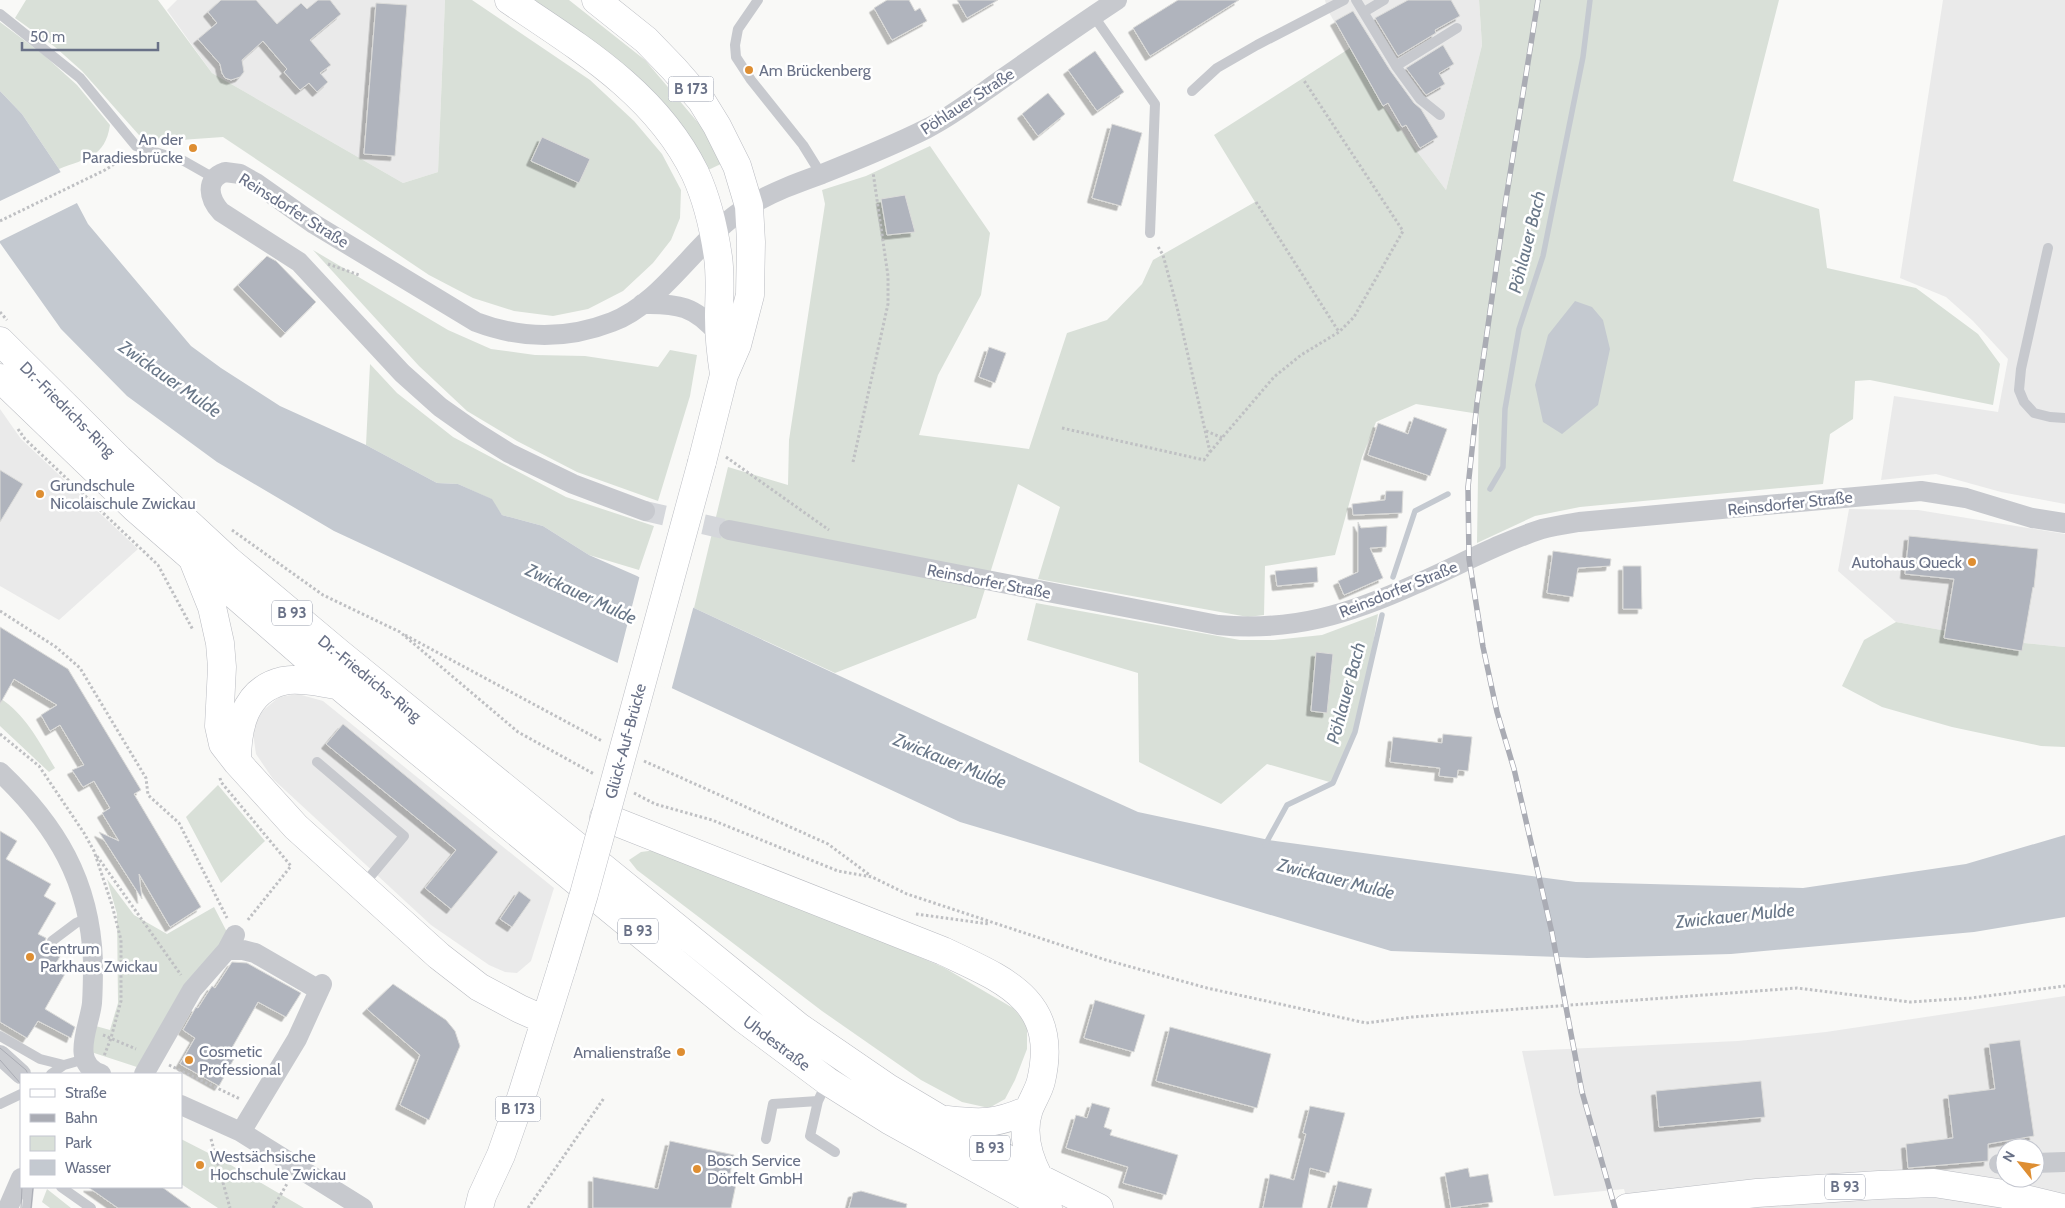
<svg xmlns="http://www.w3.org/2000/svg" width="2065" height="1208" font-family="Cabin,sans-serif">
	<defs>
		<filter id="shadow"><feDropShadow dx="-4.5" dy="4.5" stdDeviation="0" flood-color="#0004"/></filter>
	</defs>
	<rect width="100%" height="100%" fill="#f9f9f7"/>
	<!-- built -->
	<path fill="#eaeaea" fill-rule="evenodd" d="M177,0H445L438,172L403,183L212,73L167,10Z
		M1325,0H1479L1482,45L1446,190L1383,106L1327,9Z
		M1943,0H2065V504L2001,492L1936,474L1881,480L1894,396L1998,412L2008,359L1973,321L1946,297L1900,278Z
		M0,409L21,439L138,549L59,620L0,586Z
		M1849,509L1918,510L2065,534V647L2004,641L1896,622L1838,571Z
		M298,694L323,701L554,888L531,961L517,973L505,972L489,965L431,925L273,779L256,754L253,733L260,713L279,697Z
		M2065,996V1208H1629L1624,1189L1554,1196L1522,1051L1738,1041L1826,1032ZM2005,1148H2035V1178H2005Z"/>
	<!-- green -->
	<path fill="#d9e0d8" d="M26,0H158L212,73L403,183L438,172L445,0H472L590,80L634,121L662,154L681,190L680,218L671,240L653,263L623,291L588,309L553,316L514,311L473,298L429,275L223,137L152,142L139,135L82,71L55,47L15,18Z
		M531,0H569L645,60L706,132L723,163L706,171Z
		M1479,0H1779L1733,181L1819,209L1827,268L1916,288L1978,334L2000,364L1993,405L1870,380L1855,381L1853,419L1830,434L1823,484L1580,507L1535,516L1477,543L1479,414L1416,404L1376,422L1362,457L1335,555L1265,566L1264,615L1248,617L1038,579L1060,507L1018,484L976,618L835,673L694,608L728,467L788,485L789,440L825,204L822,190L866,176L930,146L990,233L981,295L938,375L919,435L1029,449L1067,333L1107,320L1142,284L1153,260L1255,202L1214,135L1350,48L1383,106L1446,190L1482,45Z
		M0,22L45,56L77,85L110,125C105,158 86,158 59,169L22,114L0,91Z
		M313,250L448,330L491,349L535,355L585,356L658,367L670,350L697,355L690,396L658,501L577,472L517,441L467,411L419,366Z
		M370,364L397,393L453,437L566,497L654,526L639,570L589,555L543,526L502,515L491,499L458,484L437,483L366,445Z
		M1036,603L1240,640H1274L1322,635L1378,614L1370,662L1355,732L1333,783L1267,764L1221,804L1139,762L1138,673L1027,640Z
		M1896,622L2004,641L2065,647V747L2041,746L1952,727L1882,707L1842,686L1864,640Z
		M0,698C26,715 39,742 55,768L49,772L0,726Z
		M218,785L265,841L221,883L186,817Z
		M656,850L686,860L943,967L1013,1008L1027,1024V1049L1015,1080L1005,1099L989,1108L962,1102L921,1080L822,1011L637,870L629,860L641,852Z
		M107,879L134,915L167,934L214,907L228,934L146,1070L85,1050L92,1025L110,1030L118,1003L117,914Z
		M181,1139L224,1161L304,1208H218L181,1184Z
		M47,1189L71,1208H50L42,1202Z"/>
	<!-- water -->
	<path fill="#c4c9d0" d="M0,91L22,114L59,169L88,224L191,346L221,368L280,406L366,445L437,483L458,484L492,499L502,515L543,526L589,555L637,576L694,608L941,723L1138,812L1269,840L1576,882L1803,888L1966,864L2065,835V917L1974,932L1731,954L1587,958L1391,951L960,822L334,531L217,462L127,396L61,329L0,243Z
		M1575,301L1592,307L1603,320L1610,349L1598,405L1562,434L1543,422L1535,385L1548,335Z"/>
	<!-- pier -->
	<path fill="#f9f9f7" d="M63,171L79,202L0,241V201Z
		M640,575L694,605L671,691L617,665Z"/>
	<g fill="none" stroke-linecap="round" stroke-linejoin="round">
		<!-- stream -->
		<path stroke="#c4c9d0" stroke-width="5.5" d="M1490,489L1503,467L1505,409L1519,329L1543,256L1583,57L1590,0
			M1393,577L1415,511L1448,494
			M1265,845L1287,805L1333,783L1355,732L1382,615"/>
	</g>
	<!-- building -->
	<path fill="#b0b4bd" stroke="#dbdbd9" filter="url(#shadow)" d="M221,0H256L277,24L301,3L307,9L318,0H330L341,14L310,40L331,65L320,73L328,82L317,92L309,83L300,90L284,72L287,69L263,41L242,60L244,72L240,77L231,80L225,78L222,73L220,64L198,39L217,23L208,12Z
		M887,0H909L915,11L920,8L927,21L892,40L874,8Z
		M957,0H998L967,18Z
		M1178,0H1239L1150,56L1133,28Z
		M1408,0H1451L1460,16L1435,30L1436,33L1398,56L1375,18Z
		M376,3L407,5L395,156L364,154Z
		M1353,11L1390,70L1414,103L1421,109L1438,137L1420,148L1406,125L1402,127L1388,103L1383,106L1335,21Z
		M1443,45L1454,64L1439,73L1445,84L1426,95L1406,68Z
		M1095,51L1124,92L1097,111L1068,70Z
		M1048,93L1065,114L1038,136L1022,114Z
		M1112,124L1142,133L1121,206L1092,198Z
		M542,137L590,159L579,183L531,161Z
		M905,195L915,232L887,235L881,199Z
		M267,256L276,261L316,302L285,333L238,285Z
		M989,347L1006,353L995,383L979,377Z
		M1414,417L1447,429L1430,476L1368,455L1378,423L1408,434Z
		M0,470L23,484L0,522Z
		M1386,491H1403L1402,513L1353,515L1352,504L1385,500Z
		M1358,522L1361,528L1387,526L1386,547L1370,548L1383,578L1344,595L1338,581L1358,572Z
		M1909,536L2038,549L2034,588L2033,587L2022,651L1944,638L1954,579L1905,574Z
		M1553,551L1611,559L1610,566L1578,568L1573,597L1547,593Z
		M1623,566H1641L1642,609H1623Z
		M1317,567L1318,582L1277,586L1275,571Z
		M0,627L68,669L141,790L134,794L201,907L170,927L139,874L142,899L99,832L119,841L102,813L110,808L94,781L83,787L72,770L84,765L60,725L50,731L41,715L57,705L14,679L0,704Z
		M1316,652L1333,654L1327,713L1311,711Z
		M343,724L498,852L451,909L425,888L456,850L326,744Z
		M1443,734L1472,737L1468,771L1458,770L1457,778L1439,776L1440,768L1390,762L1393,737L1442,743Z
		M0,831L17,841L6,859L51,884L44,896L56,903L38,934L46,938L45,942L49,947L53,948L58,945L65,948L55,965L66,972L45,1009L75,1027L71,1038L38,1021L27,1038L0,1022Z
		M519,891L531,900L512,927L500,919Z
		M232,962L247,963L301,993L286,1017L258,1002L229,1053L235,1057L219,1086L180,1064L195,1038L183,1030L196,1007L198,1008L212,986L215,988Z
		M393,984L446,1020L455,1031L460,1046L429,1120L400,1105L420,1055L367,1009Z
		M1095,1000L1145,1015L1134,1052L1084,1038Z
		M1170,1027L1271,1054L1257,1108L1156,1081Z
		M2020,1040L2034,1136L1988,1144V1161L1908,1168L1906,1144L1953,1138L1948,1095L1995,1089L1989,1044Z
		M1761,1081L1765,1117L1659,1127L1656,1091Z
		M1092,1103L1110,1108L1104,1127L1112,1130L1110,1135L1178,1155L1166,1195L1123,1183L1128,1167L1066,1148L1076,1115L1087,1118Z
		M1310,1106L1345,1113L1329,1173L1310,1168L1302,1208H1263L1270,1174L1294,1180L1306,1134L1303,1133Z
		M670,1141L734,1155L728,1183L736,1184L731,1208H593V1177L658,1189Z
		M1468,1168L1470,1177L1488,1174L1493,1202L1451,1208L1445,1173Z
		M1338,1181L1372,1189L1367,1208H1331Z
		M88,1187H162L191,1208H118Z
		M861,1191L907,1204L906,1208H849L853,1193Z"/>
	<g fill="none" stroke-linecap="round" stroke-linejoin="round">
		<!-- street-tunnel -->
		<path stroke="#d5d7db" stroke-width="20" stroke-dasharray="20 10" stroke-linecap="butt" d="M645,511L729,530"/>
		<defs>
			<path id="primary" d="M509,0C580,48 656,93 695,173C707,199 714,229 718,257C721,277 719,297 719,317C719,337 721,355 724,374
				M596,0L646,40L674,69L701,100L717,126L737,166L749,206L751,242L750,295L737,345L724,375L702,462
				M0,341L119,459L228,560L339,653L799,1027L888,1088L1039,1178L1099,1208
				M0,378L135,508L338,685L744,1019L827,1081L889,1120L1048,1208
				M194,562L212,607L220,643L222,667L219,726L223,744L237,762L296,827L439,956L479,987L520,1009L545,1020
				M237,762C237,728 244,690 283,681C300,677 321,683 338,685
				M604,817L943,951C1004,980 1060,1000 1041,1081C1039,1090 1033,1099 1029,1109C1021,1132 1028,1157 1039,1178
				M947,1120C981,1124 997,1124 1028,1110
				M479,1208L482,1196L501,1155L521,1098L562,967
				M1627,1208L1757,1193L1879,1185L1934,1183L2004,1194L2062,1208"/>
		</defs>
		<!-- primary casing -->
		<use href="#primary" stroke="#babcc2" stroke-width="29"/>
		<!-- path -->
		<path stroke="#bfc0c3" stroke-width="3" stroke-dasharray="2.5 2.5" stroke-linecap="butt" d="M1256,202L1339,332
			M0,221L105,170L127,156
			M328,264L359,275
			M0,312L7,320
			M1062,428L1204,460L1210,452L1177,307L1163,255L1157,245
			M18,429L25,439L158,565L193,630
			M1206,431L1223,438
			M1210,452L1274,377L1301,355L1339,332L1354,317L1403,231L1303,79
			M726,457L829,530
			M853,462L888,304V276L873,172
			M232,530L323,595L400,632L518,732L594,774
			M0,611L56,647L80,668L146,778L148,795L179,823L227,918
			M405,635L602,741
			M0,734L39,766L84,833L94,851L112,905L121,940V1001L111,1038L104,1056
			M644,761L828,844L871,876
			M220,778L221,782L291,866L247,921
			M634,793L655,804L712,820L838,871L872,877L907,894L1106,960L1207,988L1366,1023L1412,1017L1797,988L1910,1002L1971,998L2065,986
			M97,856L181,975
			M916,914L989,924
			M103,1035L136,1049
			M169,1065L240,1099
			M211,1139L230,1208
			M273,1208L288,1182
			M528,1208L604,1098"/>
		<!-- lane -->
		<path stroke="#c7c9ce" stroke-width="10" d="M758,0L738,29L735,45L736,57L751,80L803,145L821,174
			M1356,0L1396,66L1420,99L1440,115
			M1364,12L1384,0
			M0,14L80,78L136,146L184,161L214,178
			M1093,15L1155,104L1150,233
			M1396,66L1457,28
			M1192,91L1217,68L1257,45L1344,0
			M2048,248L2021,369L2019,390L2024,402L2034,413L2050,417L2065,418
			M317,762L404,836L363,885
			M52,941L76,923L87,918
			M0,1036L40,1059L64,1065L85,1059
			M51,1074L64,1065
			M827,1082L818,1101L810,1136L835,1152
			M0,1104L21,1094
			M766,1139L773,1104L818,1101
			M61,1187L91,1208
			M27,1208L29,1187"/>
		<!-- street -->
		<path stroke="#c7c9ce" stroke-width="20" d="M642,304C677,303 696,306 719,335
			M645,511L573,484L509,453L474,431L440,407L402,373L299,262L221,212C209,199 204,179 225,172L240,174L256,183L314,224L476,322C521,339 566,340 612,322C665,302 699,235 749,206C772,192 797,183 822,174C857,160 892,146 926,129C954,115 979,95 1005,77C1042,51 1079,25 1117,0
			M729,530L1218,625C1292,632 1350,614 1416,584C1458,566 1498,543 1542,529C1554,526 1567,524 1579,522L1921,491L1966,498L2032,518L2065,523
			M0,772C56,825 90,881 93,961C93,975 93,989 92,1003C90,1025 69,1063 101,1074
			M227,950H243L255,953L319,990
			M0,1055L21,1074
			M144,1074L192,990L227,950L235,935
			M181,1105L241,1132L363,1208
			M241,1132L297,1039L322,984
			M2035,1163L2065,1162
			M1999,1164H2005
			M8,1208L21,1178"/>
		<!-- primary -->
		<use href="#primary" stroke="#fff" stroke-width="28"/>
		<!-- tram -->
		<path stroke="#aaacb4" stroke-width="1" d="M0,1048L26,1070L28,1074
			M0,1060L21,1084
			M21,1208L22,1187
			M31,1208L33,1187"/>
		<defs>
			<path id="rail" d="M1538,0L1506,199L1477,403L1468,487L1469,559L1483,647L1497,712L1514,769L1552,933L1582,1092L1615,1208"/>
		</defs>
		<!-- rail casing -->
		<use href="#rail" stroke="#aaacb4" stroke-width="5.5"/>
		<!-- rail -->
		<use href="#rail" stroke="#fff" stroke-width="4" stroke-dasharray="11" stroke-linecap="butt"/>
		<defs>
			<path id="primary-bridge" d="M562,967L584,894L702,462"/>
		</defs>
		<!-- primary-bridge casing -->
		<use href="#primary-bridge" stroke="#babcc2" stroke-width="29" stroke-linecap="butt"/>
		<!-- primary-bridge -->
		<use href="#primary-bridge" stroke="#fff" stroke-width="28"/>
	</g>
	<!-- markers -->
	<g fill="#de8e32" stroke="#fff" stroke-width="2">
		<circle cx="749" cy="70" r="5"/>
		<circle cx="193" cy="148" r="5"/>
		<circle cx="40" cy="494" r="5"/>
		<circle cx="1972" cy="562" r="5"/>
		<circle cx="30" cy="957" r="5"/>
		<circle cx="681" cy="1052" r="5"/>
		<circle cx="189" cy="1060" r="5"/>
		<circle cx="200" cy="1165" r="5"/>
		<circle cx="697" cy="1169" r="5"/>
	</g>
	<g text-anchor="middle" stroke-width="5" stroke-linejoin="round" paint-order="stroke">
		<!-- shield labels -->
		<g fill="#fff" stroke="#969cab" stroke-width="1">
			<rect x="668.5" y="76.5" width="45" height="25" rx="4"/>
			<rect x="272" y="600.5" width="40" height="25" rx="4"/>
			<rect x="618" y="918.5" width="40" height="25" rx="4"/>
			<rect x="495.5" y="1096.5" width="45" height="25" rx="4"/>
			<rect x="970" y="1135.5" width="40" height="25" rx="4"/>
			<rect x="1825" y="1174.5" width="40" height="25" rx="4"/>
		</g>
		<g font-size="15" font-weight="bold" fill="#697187">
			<text x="691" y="94">B 173</text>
			<text x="292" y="618">B 93</text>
			<text x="638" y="936">B 93</text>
			<text x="518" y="1114">B 173</text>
			<text x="990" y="1153">B 93</text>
			<text x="1845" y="1192">B 93</text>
		</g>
		<!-- poi labels -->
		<g font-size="16" fill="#697187" stroke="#fff" text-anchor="start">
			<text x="759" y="76">Am Brückenberg</text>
			<text x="183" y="145" text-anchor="end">An der<tspan x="183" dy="18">Paradiesbrücke</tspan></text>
			<text x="50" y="491">Grundschule<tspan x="50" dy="18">Nicolaischule Zwickau</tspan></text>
			<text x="1962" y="568" text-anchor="end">Autohaus Queck</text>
			<text x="40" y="954">Centrum<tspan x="40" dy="18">Parkhaus Zwickau</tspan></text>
			<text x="199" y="1057">Cosmetic<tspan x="199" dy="18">Professional</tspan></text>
			<text x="671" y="1058" text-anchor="end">Amalienstraße</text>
			<text x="210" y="1162">Westsächsische<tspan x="210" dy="18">Hochschule Zwickau</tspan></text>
			<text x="707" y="1166">Bosch Service<tspan x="707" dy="18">Dörfelt GmbH</tspan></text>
		</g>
		<!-- street labels -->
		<g font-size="16" fill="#697187" stroke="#fff">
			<text transform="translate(967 101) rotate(-33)" y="6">Pöhlauer Straße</text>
			<text transform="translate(294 210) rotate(32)" y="6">Reinsdorfer Straße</text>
			<text transform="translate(68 409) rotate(45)" y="6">Dr.-Friedrichs-Ring</text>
			<text transform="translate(1790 503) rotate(-6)" y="6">Reinsdorfer Straße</text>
			<text transform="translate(989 581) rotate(11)" y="6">Reinsdorfer Straße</text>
			<text transform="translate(1398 589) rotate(-22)" y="6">Reinsdorfer Straße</text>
			<text transform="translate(370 678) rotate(39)" y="6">Dr.-Friedrichs-Ring</text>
			<text transform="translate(625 741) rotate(-75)" y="6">Glück-Auf-Brücke</text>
			<text transform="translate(777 1043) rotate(37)" y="6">Uhdestraße</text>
		</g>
		<!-- water labels -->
		<g font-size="18" font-style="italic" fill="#6a7889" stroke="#fff">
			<text transform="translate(1527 242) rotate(-76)" y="6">Pöhlauer Bach</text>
			<text transform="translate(170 379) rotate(35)" y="6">Zwickauer Mulde</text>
			<text transform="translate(581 594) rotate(25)" y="6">Zwickauer Mulde</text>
			<text transform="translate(1346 693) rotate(-75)" y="6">Pöhlauer Bach</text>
			<text transform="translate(950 761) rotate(22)" y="6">Zwickauer Mulde</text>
			<text transform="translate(1336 879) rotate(14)" y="6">Zwickauer Mulde</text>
			<text transform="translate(1735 916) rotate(-6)" y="6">Zwickauer Mulde</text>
		</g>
	</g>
	<!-- legend -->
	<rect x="20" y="1073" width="162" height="115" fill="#ffffff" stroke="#c3c6cf"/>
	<rect x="30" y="1089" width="25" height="8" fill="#ffffff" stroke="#c3c6cf"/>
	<text x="65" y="1098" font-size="15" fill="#697187">Straße</text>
	<rect x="30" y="1114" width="25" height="8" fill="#aaacb4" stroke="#c3c6cf"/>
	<text x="65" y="1123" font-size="15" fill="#697187">Bahn</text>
	<rect x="30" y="1136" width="25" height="15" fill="#d9e0d8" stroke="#c3c6cf"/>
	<text x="65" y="1148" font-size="15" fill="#697187">Park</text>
	<rect x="30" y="1160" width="25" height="15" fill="#c4c9d0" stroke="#c3c6cf"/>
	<text x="65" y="1173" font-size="15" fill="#697187">Wasser</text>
	<!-- north arrow -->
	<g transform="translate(2020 1163) rotate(300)"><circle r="24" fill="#ffffff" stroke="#c3c6cf"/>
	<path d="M0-4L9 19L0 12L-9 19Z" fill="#de8e32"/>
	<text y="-8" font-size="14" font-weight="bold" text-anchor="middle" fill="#697187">N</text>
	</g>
	<!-- scale -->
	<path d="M22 42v8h136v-8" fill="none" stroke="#697187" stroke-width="2.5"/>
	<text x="30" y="42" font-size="15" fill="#697187" stroke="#ffffff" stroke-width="4" paint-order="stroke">50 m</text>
</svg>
